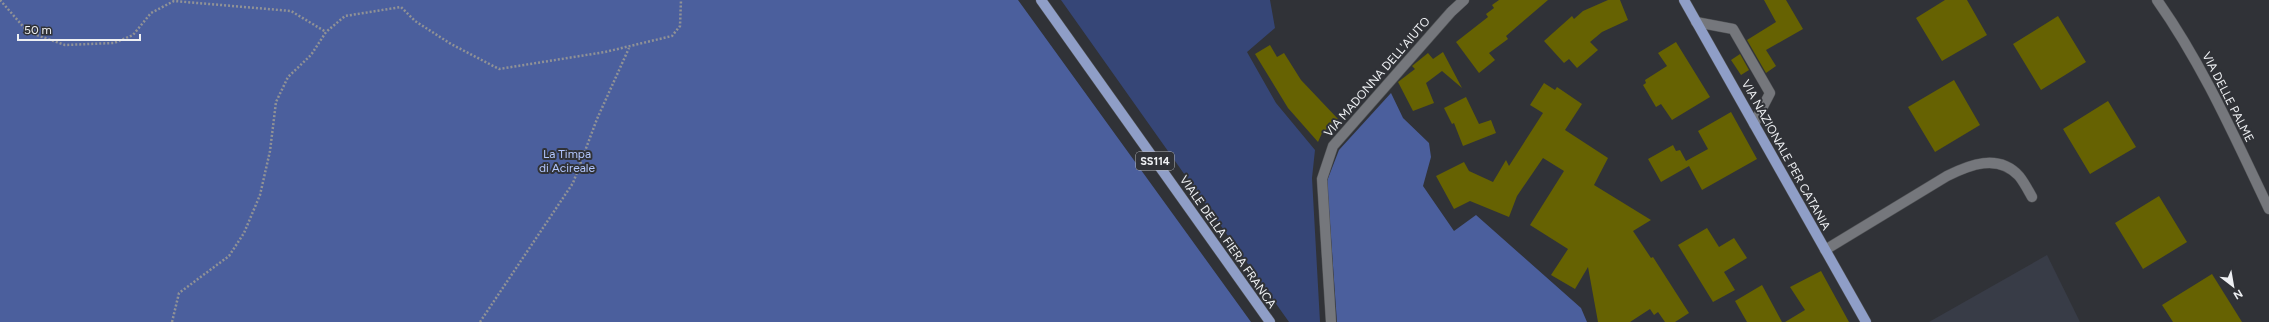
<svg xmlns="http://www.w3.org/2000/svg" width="2269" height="322" font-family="Figtree,sans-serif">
	<rect width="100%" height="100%" fill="#303237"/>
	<!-- built -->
	<path fill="#383c47" d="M2047,255L2080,322H1929Z"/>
	<!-- green -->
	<path fill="#364677" d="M1061,0H1270L1275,28L1247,52L1276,103L1315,150L1312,178L1320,322H1289Z"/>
	<!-- forest -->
	<path fill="#4b5f9d" d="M0,0H1018L1251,322H0Z
		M1391,93L1403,118L1429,143L1431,157L1423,186L1454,231L1476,215L1581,308L1587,322H1337L1327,181L1339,150Z"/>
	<!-- building -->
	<path fill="#666202" d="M1499,0H1548L1506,36L1508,39L1489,53L1495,60L1479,73L1456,42L1488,17L1486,14L1494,8L1492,5Z
		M1608,0H1620L1628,20L1602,32L1590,42L1598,50L1577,68L1569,59L1564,63L1544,41L1572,16L1574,19L1583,11Z
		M1764,0H1786L1803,29L1766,50L1776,66L1766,73L1747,40L1776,22Z
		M1945,0H1967L1987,35L1942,61L1916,18Z
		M2058,16L2086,62L2041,90L2013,44Z
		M1676,42L1710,97L1672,120L1661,104L1656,107L1643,85L1646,83L1645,80L1667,66L1658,53Z
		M1270,45L1277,57L1284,53L1301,80L1338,119L1322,133L1318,142L1288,108L1255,54Z
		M1443,52L1462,88L1442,71L1426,83L1434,103L1413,111L1398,82L1415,69L1412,66L1428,53L1433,59Z
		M1740,54L1749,70L1741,75L1731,60Z
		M1954,80L1980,125L1935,152L1908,107Z
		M1544,83L1555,90L1557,87L1582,104L1565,130L1608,158L1594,185L1651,220L1633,231L1651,258L1653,257L1689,313L1675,322H1665L1658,312L1654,315L1650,309L1630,322H1598L1588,267L1575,289L1551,275L1568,249L1530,225L1564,171L1543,158L1517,196L1509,217L1470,201L1454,209L1436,176L1464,162L1469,171L1493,182L1506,160L1509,166L1543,113L1530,105Z
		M1466,97L1479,124L1491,120L1496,133L1463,146L1454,123L1452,124L1444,108Z
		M2108,101L2136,147L2090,174L2063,129Z
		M1731,112L1757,159L1702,190L1689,166L1661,182L1648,159L1673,145L1676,151L1680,150L1686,161L1708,149L1698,131Z
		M2159,196L2187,242L2143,269L2115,223Z
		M1707,228L1719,247L1734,238L1747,258L1724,272L1735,290L1713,302L1678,245Z
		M1821,271L1849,322H1785L1805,310L1790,287Z
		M2212,274L2242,322H2173L2162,305Z
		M1762,285L1782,322H1747L1735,301Z"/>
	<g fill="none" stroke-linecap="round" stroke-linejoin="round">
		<defs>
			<path id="minor" d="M2157,0C2203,65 2235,138 2269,209
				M1696,22L1733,29L1770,93L1754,124
				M1825,250L1947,176C1969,165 1998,153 2019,176C2024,182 2028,190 2032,197
				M1331,322L1322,179L1333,146L1451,12L1464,0"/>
			<path id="major" d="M1041,0L1270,322
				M1684,0L1866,322"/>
		</defs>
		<!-- minor casing -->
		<use href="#minor" stroke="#505255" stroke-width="11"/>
		<!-- major casing -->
		<use href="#major" stroke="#505255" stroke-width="11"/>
		<!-- path -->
		<path stroke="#909296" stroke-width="2.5" stroke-dasharray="2 2" stroke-linecap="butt" d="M0,0L28,32L65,45L114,43L133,35L151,13L174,1L291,11L326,32
			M172,322L179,293L229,256L244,233L260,195L270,151L276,102L288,77L311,55L326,32L345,16L401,7L415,21L451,44L499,69L605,52L672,36L680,26L681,0
			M480,322L573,183L597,119L629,48"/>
		<!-- minor -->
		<use href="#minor" stroke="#75777c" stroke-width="10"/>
		<!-- major -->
		<use href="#major" stroke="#8f9ec7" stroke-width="10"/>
	</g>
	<g text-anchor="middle" stroke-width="4" stroke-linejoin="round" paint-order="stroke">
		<!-- shield labels -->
		<rect fill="#303237" stroke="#b5b7bb" stroke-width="1" x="1136" y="152" width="38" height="18" rx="3"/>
		<g font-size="11" font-weight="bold" fill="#eef0f3">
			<text x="1155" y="165">SS114</text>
		</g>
		<!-- street labels -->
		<g font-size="12" fill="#eef0f3" stroke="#303237">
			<text transform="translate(1377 77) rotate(-49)" y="4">VIA MADONNA DELL'AIUTO</text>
			<text transform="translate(2228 97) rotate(63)" y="4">VIA DELLE PALME</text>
			<text transform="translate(1786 155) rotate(61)" y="4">VIA NAZIONALE PER CATANIA</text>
			<text transform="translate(1228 242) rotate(55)" y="4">VIALE DELLA FIERA FRANCA</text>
		</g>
		<!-- park labels -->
		<g font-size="12" fill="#b1c5fc" stroke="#303237">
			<text x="567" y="158">La Timpa<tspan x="567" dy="14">di Acireale</tspan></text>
		</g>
	</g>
	<!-- north arrow -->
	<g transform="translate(2233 286) rotate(149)" stroke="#303237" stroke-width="3" paint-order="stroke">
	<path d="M0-3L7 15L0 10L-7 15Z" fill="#eef0f3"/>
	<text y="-6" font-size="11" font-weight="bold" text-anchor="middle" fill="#eef0f3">N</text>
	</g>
	<!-- scale -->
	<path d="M18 34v6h122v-6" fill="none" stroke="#eef0f3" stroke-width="2"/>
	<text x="24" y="34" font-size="12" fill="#eef0f3" stroke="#303237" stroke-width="3" paint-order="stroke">50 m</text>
</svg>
